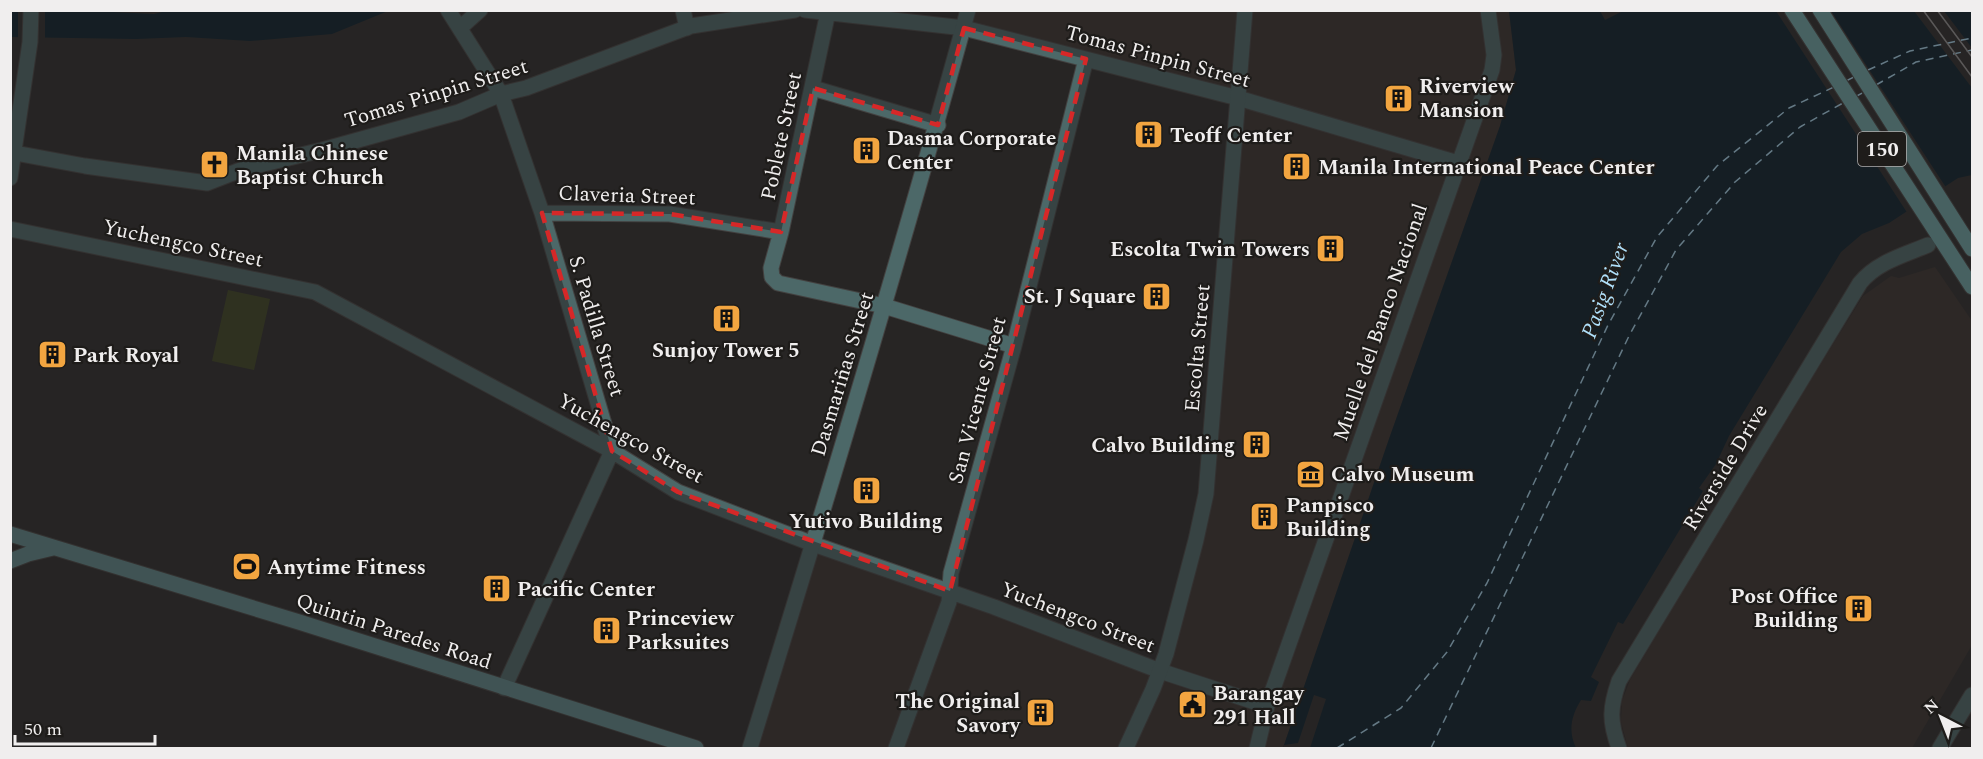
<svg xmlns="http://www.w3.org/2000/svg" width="1983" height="759" font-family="Spectral,serif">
	<rect width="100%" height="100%" fill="#272524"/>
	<!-- built -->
	<path fill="#362d29" d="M968,11H1509L1516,70L1500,126L1389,439L1283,748H750L813,544L1160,671L1196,540L1238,98L964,28Z
		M1935,267L1972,321V645L1912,748H1628L1621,722L1622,701L1630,680L1745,486L1863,296L1891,276L1899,278Z"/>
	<!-- green -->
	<path fill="#3b421c" d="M228,290L270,299L254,370L212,361Z"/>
	<!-- water -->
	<path fill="#001825" d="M71,10L154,14L170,10L388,11L332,34L250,41L186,37L136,39L11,37V11Z
		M1625,10L1972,11V175L1958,178L1889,223L1862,234L1841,252L1729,436L1716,464L1699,488L1703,491L1623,624L1618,622L1591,677L1599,682L1591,701L1581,700C1571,716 1568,731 1576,748H1283L1389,439L1500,126L1516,70L1509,11H1600L1605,20Z"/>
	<!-- pier -->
	<path fill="#272524" d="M18,11H45V40H18Z
		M1776,11H1831L1947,189L1908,214Z
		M1914,11H1944L1972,48V88Z
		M1314,695L1326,699L1310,748H1283L1284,745L1298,743Z"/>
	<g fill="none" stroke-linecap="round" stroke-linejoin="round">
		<!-- ferry -->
		<path stroke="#afdff9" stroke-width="1.5" stroke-dasharray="8 6" stroke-linecap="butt" d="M1868,70L1910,51L1972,38
			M1846,81L1856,76
			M1876,85L1916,62L1972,50
			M1855,97L1864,92
			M1337,748L1401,708L1447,652L1487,583L1608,325L1657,237L1717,166L1789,108L1834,87
			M1431,748L1629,336L1676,250L1735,182L1800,127L1843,103"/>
		<defs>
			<path id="minor" d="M448,10L501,94L542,213L612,451L504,688
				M683,10L687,28
				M805,10L964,28L1238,98L1458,163
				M828,12L781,232L771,268L772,277L778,283L884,306L1014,346
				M460,28L480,10
				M813,88L938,125
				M15,153L85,166L207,183L243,169L322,150L459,112L501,94L526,88L691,26L795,10
				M10,178L30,42L31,10
				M542,213L670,214L781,232
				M10,229L315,292L612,451L678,492L813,544L994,607L1160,671L1267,706
				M896,748L949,602L951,573L1014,346L1086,59
				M1257,748L1267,706L1492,70L1494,55L1488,10
				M1619,748C1609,721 1610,707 1619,681L1860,283C1877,262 1904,255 1928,245"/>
			<path id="tertiary" d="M750,748C826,503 900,258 968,10
				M1126,748L1153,689L1166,654L1196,540L1206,494L1245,10
				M1940,748L1972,695"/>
			<path id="secondary" d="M10,534L299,622L696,748
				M10,561L28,554L53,548"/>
			<path id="primary" d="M1792,10L1972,287
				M1820,10L1972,249"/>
		</defs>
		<!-- minor casing -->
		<use href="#minor" stroke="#434140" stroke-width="17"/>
		<!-- tertiary casing -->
		<use href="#tertiary" stroke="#434140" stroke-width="17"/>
		<!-- secondary casing -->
		<use href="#secondary" stroke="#434140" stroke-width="17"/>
		<!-- primary casing -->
		<use href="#primary" stroke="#434140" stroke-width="17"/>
		<!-- minor -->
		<use href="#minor" stroke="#4c6868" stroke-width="15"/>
		<!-- tertiary -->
		<use href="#tertiary" stroke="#4c6868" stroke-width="15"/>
		<!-- secondary -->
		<use href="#secondary" stroke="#608d8e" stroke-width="15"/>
		<!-- primary -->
		<use href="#primary" stroke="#6faaab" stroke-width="15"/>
		<!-- tram -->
		<path stroke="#999797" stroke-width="1.5" d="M1923,10L1972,77
			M1937,10L1972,57"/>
	</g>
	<!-- marked area -->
	<path d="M0 0H1983V759H0ZM964,28L1086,59L950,591L678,492L612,451L542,213L670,214L781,232L813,88L938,125Z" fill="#272524" fill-opacity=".55" fill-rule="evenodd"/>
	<path fill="none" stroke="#d62828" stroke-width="4.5" stroke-dasharray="12 8" stroke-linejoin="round" d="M964,28L1086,59L950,591L678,492L612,451L542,213L670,214L781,232L813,88L938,125Z"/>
	<!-- icons -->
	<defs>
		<symbol id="building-square" viewBox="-11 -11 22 22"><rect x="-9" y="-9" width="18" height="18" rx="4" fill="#f2a540" stroke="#1e1c1a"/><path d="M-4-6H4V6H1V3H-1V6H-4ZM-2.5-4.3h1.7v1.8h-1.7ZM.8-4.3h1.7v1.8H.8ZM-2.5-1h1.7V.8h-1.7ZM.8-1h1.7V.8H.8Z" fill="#111"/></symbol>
		<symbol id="church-square" viewBox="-11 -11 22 22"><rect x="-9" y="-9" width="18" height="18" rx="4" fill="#f2a540" stroke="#1e1c1a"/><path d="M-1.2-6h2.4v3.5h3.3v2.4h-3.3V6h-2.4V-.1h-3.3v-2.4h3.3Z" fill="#111"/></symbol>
		<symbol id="museum-square" viewBox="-11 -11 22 22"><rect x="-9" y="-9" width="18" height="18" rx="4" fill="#f2a540" stroke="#1e1c1a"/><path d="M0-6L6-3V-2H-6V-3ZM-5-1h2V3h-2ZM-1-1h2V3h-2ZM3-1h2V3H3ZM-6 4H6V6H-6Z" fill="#111"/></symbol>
		<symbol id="stadium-square" viewBox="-11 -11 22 22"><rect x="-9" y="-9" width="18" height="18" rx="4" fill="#f2a540" stroke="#1e1c1a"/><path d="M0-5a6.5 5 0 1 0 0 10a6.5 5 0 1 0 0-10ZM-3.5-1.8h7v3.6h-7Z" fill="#111"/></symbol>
		<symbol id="civic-square" viewBox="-11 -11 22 22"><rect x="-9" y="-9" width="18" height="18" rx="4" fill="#f2a540" stroke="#1e1c1a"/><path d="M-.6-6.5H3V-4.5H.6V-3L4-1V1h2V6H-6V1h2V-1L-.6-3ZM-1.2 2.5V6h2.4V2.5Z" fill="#111"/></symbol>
	</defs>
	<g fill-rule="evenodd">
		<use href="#building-square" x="1382" y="82" width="33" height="33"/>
		<use href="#building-square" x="1132" y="118" width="33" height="33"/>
		<use href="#building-square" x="850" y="134" width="33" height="33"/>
		<use href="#church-square" x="198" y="148" width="33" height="33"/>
		<use href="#building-square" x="1280" y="150" width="33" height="33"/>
		<use href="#building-square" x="1314" y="232" width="33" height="33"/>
		<use href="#building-square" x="1140" y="280" width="33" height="33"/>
		<use href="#building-square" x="710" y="302" width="33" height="33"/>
		<use href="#building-square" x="36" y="338" width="33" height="33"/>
		<use href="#building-square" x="1240" y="428" width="33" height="33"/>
		<use href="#museum-square" x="1294" y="458" width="33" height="33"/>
		<use href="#building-square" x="850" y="474" width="33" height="33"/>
		<use href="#building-square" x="1248" y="500" width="33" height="33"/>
		<use href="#stadium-square" x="230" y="550" width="33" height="33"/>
		<use href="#building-square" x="480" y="572" width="33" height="33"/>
		<use href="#building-square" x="1842" y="592" width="33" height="33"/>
		<use href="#building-square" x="590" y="614" width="33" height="33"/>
		<use href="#civic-square" x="1176" y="688" width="33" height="33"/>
		<use href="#building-square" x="1024" y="696" width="33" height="33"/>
	</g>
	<g text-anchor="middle" stroke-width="4.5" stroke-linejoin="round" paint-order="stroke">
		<!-- shield labels -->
		<rect fill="#1e1c1a" stroke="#b1afae" stroke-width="1.5" x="1858" y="132" width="48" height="34" rx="4.5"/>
		<g font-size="20" font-weight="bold" fill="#f0eeee">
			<text x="1882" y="156">150</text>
		</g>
		<!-- street labels -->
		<g font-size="21" fill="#f0eeee" stroke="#1e1c1a">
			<text transform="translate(1158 56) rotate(15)" y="7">Tomas Pinpin Street</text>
			<text transform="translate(436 93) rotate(-17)" y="7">Tomas Pinpin Street</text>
			<text transform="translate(781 136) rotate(-78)" y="7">Poblete Street</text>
			<text transform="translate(627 195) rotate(2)" y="7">Claveria Street</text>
			<text transform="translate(183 243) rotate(12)" y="7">Yuchengco Street</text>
			<text transform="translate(1380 322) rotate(-71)" y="7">Muelle del Banco Nacional</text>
			<text transform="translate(597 326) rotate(73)" y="7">S. Padilla Street</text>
			<text transform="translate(1197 348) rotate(-85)" y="7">Escolta Street</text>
			<text transform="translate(842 374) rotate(-73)" y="7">Dasmariñas Street</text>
			<text transform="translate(977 400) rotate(-75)" y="7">San Vicente Street</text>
			<text transform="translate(631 438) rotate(29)" y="7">Yuchengco Street</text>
			<text transform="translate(1725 467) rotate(-59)" y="7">Riverside Drive</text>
			<text transform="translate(1078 617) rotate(21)" y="7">Yuchengco Street</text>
			<text transform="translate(394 631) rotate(18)" y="7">Quintin Paredes Road</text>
		</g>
		<!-- poi labels -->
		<g font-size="21" font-weight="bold" fill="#f0eeee" stroke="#1e1c1a" text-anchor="start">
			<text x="1419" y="93">Riverview<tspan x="1419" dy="24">Mansion</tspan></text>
			<text x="1170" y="142">Teoff Center</text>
			<text x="887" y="145">Dasma Corporate<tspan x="887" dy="24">Center</tspan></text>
			<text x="236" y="160">Manila Chinese<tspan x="236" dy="24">Baptist Church</tspan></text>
			<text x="1318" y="174">Manila International Peace Center</text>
			<text x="1310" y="256" text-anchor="end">Escolta Twin Towers</text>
			<text x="1136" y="303" text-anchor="end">St. J Square</text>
			<text x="726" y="357" text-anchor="middle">Sunjoy Tower 5</text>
			<text x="73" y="362">Park Royal</text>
			<text x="1235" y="452" text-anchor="end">Calvo Building</text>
			<text x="1331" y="481">Calvo Museum</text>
			<text x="1286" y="512">Panpisco<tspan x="1286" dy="24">Building</tspan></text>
			<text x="866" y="528" text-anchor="middle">Yutivo Building</text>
			<text x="267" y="574">Anytime Fitness</text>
			<text x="517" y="596">Pacific Center</text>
			<text x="1838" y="603" text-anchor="end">Post Office<tspan x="1838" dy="24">Building</tspan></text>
			<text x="627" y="625">Princeview<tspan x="627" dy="24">Parksuites</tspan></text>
			<text x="1213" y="700">Barangay<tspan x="1213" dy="24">291 Hall</tspan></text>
			<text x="1020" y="708" text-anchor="end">The Original<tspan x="1020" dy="24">Savory</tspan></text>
		</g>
		<!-- water labels -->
		<g font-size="22" font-style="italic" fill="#afdff9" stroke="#1e1c1a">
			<text transform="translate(1604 290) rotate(-70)" y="8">Pasig River</text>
		</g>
	</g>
	<!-- border -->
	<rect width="1983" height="759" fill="none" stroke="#f0eeee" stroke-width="24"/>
	<!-- north arrow -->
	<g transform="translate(1941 717) rotate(318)" stroke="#1e1c1a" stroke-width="4.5" paint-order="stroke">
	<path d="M0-4.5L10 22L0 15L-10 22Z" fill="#f0eeee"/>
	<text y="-9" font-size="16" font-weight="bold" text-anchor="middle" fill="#f0eeee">N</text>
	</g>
	<!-- scale -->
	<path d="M15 735v9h140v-9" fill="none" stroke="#f0eeee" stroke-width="3"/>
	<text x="24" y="735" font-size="18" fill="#f0eeee" stroke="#1e1c1a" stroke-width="4.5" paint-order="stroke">50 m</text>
</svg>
